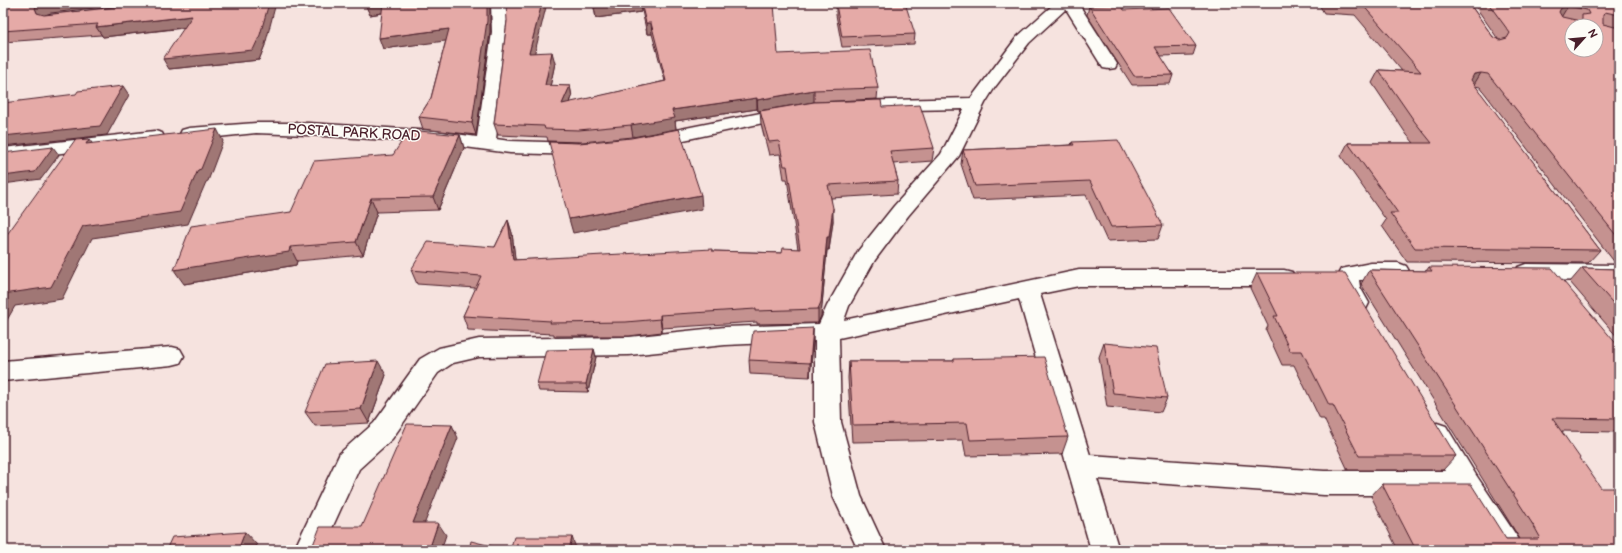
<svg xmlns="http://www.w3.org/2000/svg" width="1622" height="553" font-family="'Balsamiq Sans',sans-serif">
	<rect width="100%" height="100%" fill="#f6e3df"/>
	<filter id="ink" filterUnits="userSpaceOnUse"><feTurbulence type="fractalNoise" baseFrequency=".025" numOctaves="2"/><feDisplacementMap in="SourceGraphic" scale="8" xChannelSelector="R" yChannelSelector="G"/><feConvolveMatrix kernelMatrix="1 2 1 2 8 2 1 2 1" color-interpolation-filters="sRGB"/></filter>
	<g filter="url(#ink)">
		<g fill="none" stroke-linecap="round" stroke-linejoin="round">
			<defs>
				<path id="minor" d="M491,3H507L508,32L496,139L510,141L579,143L586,145L588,149L586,153L579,155L510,153L435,143L308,135L256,133L189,140L182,138L180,134L182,130L189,128L256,123H308L435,131L477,137L492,32Z
					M1055,3H1078L1117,64L1115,68L1109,69L1103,68L1066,9L1029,43L995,87L985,103L959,156L908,216L875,260L849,306L844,320L1079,270H1284L1292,272L1295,278L1292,284L1284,286H1079L1040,294L1090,455L1324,471H1445L1424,434L1428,426L1437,423L1446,426L1476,475L1520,541L1524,550H1494L1459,495H1324L1097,479L1119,550H1091L1019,299L839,338L841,422L861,496L886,550H858L833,496L815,422V341L725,345L629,355L479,357L453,363L438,373L392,439L359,469L322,550H294L340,453L374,423L420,359L439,348L479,339L629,337L725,327L819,324L827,306L858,251L894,206L941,154L964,109L852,111L846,110L843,106L846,102L852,101L971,98L1017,37Z
					M790,107L796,108L799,112L796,116L651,147L644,145L642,141L644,137L651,135Z
					M155,131L162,133L164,137L162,141L3,160V148Z
					M1371,263H1398L1406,266L1409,271L1406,276L1398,279L1359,280L1360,287L1369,303L1366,309L1358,311L1350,309C1341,294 1331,285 1341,269Z
					M1526,264L1619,265V281L1526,280L1518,277L1515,272L1518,267Z
					M172,347L180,349L184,356L180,363L172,365L3,381V361Z"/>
			</defs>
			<!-- minor casing -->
			<use href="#minor" stroke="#4a1f2b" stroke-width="3"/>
			<!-- minor -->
			<use href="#minor" fill="#fdfcf7" fill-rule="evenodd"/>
		</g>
		<!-- wall -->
		<path fill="#c59290" stroke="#4a1f2b" d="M3,3L51,13L44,15L153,3L265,45L259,60L169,69L184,28L103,37L101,35L3,42Z
			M365,3H490V32L476,135L423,129L419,117L431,98L446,40L383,49L382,13L370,15Z
			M593,3H725L726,6L778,54L878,88L877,99L814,102L758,111L757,109L675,121L676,129L671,131L633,137L582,142L548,141L547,137L498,135L494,124L507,21L535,53L555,63L550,86H570L572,97L570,103L665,81L652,34H647L641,6V12L596,18Z
			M1318,3H1469L1493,37L1498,39L1473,3H1619V265L1616,264L1480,87L1475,86L1600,250L1588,263L1407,262L1382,226L1386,220L1341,156L1348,143H1414L1407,135L1372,83L1379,70L1402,71L1355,15L1324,13Z
			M836,5L915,34L914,44L842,47L836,15Z
			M1089,6L1124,10L1196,46L1193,55L1160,56L1173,75L1170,84L1132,85L1087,15Z
			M882,107L934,148L932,161L893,164L898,181L897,194L831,198L833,221L829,250H827L821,316L818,323L757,324V322L662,328V332L629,336H554V334L468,330L463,316L476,288L417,284L411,270L495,247L508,220L512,233L515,260L712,251L782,253L798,249L787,179H784L780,154L769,155L761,124L760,111Z
			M460,135L464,148L438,210L377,212L363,255L297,261L296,265L184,284L291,212L393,155Z
			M1072,142L1163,225L1158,239L1107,241L1086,195L973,200L961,164L963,150L1071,145Z
			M1429,267L1619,347V432L1562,431L1619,550H1398L1371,496L1382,484L1506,539H1520L1361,284L1369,270L1426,271Z
			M1582,268L1619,269V339L1570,282Z
			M1257,273L1456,456L1443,470H1348L1324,419H1320L1294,365H1282L1266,330L1268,326L1250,288Z
			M813,328V343L810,377L750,374L749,360Z
			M1104,343L1167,398L1161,412L1107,407L1099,357Z
			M594,349L596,357L588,392L539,391L537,384Z
			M954,359L1068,437L1062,454L966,456L963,440L852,442L848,378L849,361H954Z
			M386,375L369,423L315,426L305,412Z"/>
		<!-- shaded-wall -->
		<path fill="#a07775" stroke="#4a1f2b" d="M42,3H137L51,13L45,15L42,18L37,13L35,8L38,4Z
			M269,3H276L265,45L259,60L169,69L163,59Z
			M374,3H384L387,12L370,15L365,4Z
			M487,3H490V32L476,135L472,123Z
			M542,3H547L532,64L529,53Z
			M629,3H640L641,12L596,18L594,7Z
			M1568,6L1560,19L1551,24L1561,8Z
			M192,16L197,26L103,37L96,27Z
			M646,23H651L652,34H647Z
			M449,29L453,40L383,49L379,38Z
			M552,52L555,63L548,97L545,85Z
			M1481,73L1473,86L1466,87L1474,74Z
			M123,86L129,95L107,135L3,146V136Z
			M570,86L572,97L564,116L562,104Z
			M814,90V102L758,111L757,100Z
			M757,98V109L675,121L676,129L633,137L631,125L672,110Z
			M217,129L223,141L208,181L206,182L188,224L92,238L62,299L15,306L3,327V294L83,226L198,170Z
			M460,135L464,148L438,210L433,197Z
			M89,139L98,151L86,144Z
			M53,147L59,155L41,179L3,184V176Z
			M701,195L702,209L573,233L569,219Z
			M371,198L377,212L363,255L356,242Z
			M833,208V221L829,250V237Z
			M508,220L512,233L517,274L513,260Z
			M827,237V250L821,316L818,323V309Z
			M290,247L297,261L296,265L184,284L174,270Z
			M660,315L662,328V332L660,319Z
			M813,328V343L810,377V363Z
			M594,349L596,357L588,392L586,384Z
			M378,361L386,375L369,423L361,409Z
			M452,425L458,438L420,535L413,523Z
			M438,523L446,535L441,550H429Z
			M245,532L257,545L255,550H238Z
			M572,537L576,548V550H569Z"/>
		<!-- building -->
		<path fill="#e5aaa7" stroke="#4a1f2b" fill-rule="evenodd" d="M3,3H42L38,4L35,8L37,13L44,15L153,3H269L260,35L253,50L163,59L192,16L96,27L98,24L3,31Z
			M365,3H374L365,4Z
			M383,3H487V21L472,123L419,117L431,98L449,29L379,38Z
			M506,3H542L529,53L552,52L545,85L570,86L562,104L666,81L651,23H646L641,3H725L726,6L774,4L778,54L870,50L878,88L814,90L757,100V98L672,110L675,118L669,119L631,125L579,130L545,129L544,126L494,124L507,21Z
			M593,3H629L594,7Z
			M905,3L915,34L842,37L836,5Z
			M1361,3H1469L1493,37L1500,40L1507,38L1510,33L1488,3H1619V15L1605,12L1603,14V24L1619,28V239L1488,74L1481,73L1474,74L1471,80L1600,250L1415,248L1390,213H1398L1348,143H1432L1415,122L1379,70L1421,72ZM1568,6L1587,10L1589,14L1582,15V20L1580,21L1562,17L1559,12L1561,8ZM1572,26H1596V50H1572Z
			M1121,5L1124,10L1169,8L1196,46L1155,47L1173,75L1134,76L1089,6Z
			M123,86L100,126L3,136V103L76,94L78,91Z
			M881,100L882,107L920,105L934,148L890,151L898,181L828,185L833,208L829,237H827L821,302L818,309L756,311V309L660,315V319L626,322L550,323L551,321L463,316L481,276L411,270L428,242L495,247L508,220L513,260L712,249V251L782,253L783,248L800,249L787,166H784L779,141L769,142L760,111L814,102Z
			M217,129L201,169L198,170L180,212L83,226L51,287L3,294V240L75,140L89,139L86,144Z
			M679,129L701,195L569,219L549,142L579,143L631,138Z
			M409,130L460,135L433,197L371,198L356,242L290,247L289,252L174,270L191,226L291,212L314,161L393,155Z
			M1118,140L1163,225L1111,227L1090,181L975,186L963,150L1074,145L1072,142Z
			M53,147L35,172L3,176V153Z
			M1429,267L1552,268L1619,347V419L1552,418L1601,488H1619V550H1416L1382,484H1471L1506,539H1538L1540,537L1535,528L1369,270L1432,271Z
			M1582,268L1619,269V310Z
			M1257,273H1345L1456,456H1359L1333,405H1329L1302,351H1290L1274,316H1278Z
			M813,328L810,363L749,360L753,331Z
			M1104,343L1156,348L1167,398L1113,393Z
			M594,349L586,384H537L546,350Z
			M1044,357L1068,437L970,440L967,423L853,425L849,361H954V359Z
			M378,361L361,409L305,412L325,364Z
			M407,424L452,425L413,523H438L429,550H311L320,527H362Z
			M245,532L238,550H166L172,537Z
			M514,537H572L569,550H510Z
			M471,541L495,547L494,550H469Z"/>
	</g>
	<g text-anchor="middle" stroke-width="3" stroke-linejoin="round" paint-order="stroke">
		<!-- street labels -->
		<g font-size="14" fill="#4a1f2b" stroke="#fdfcf7">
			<text transform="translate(354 132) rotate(3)" y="5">POSTAL PARK ROAD</text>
		</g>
	</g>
	<!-- margin -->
	<rect width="1622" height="553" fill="none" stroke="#fdfcf7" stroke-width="16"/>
	<rect x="8" y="8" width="1606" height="537" fill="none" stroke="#4a1f2b" stroke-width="1.5" filter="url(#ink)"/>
	<!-- north arrow -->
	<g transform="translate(1584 38) rotate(63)"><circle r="19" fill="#fdfcf7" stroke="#b5a4a5"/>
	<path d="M0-3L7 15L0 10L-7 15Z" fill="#4a1f2b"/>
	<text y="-6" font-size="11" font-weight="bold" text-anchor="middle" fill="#4a1f2b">N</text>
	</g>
</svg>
